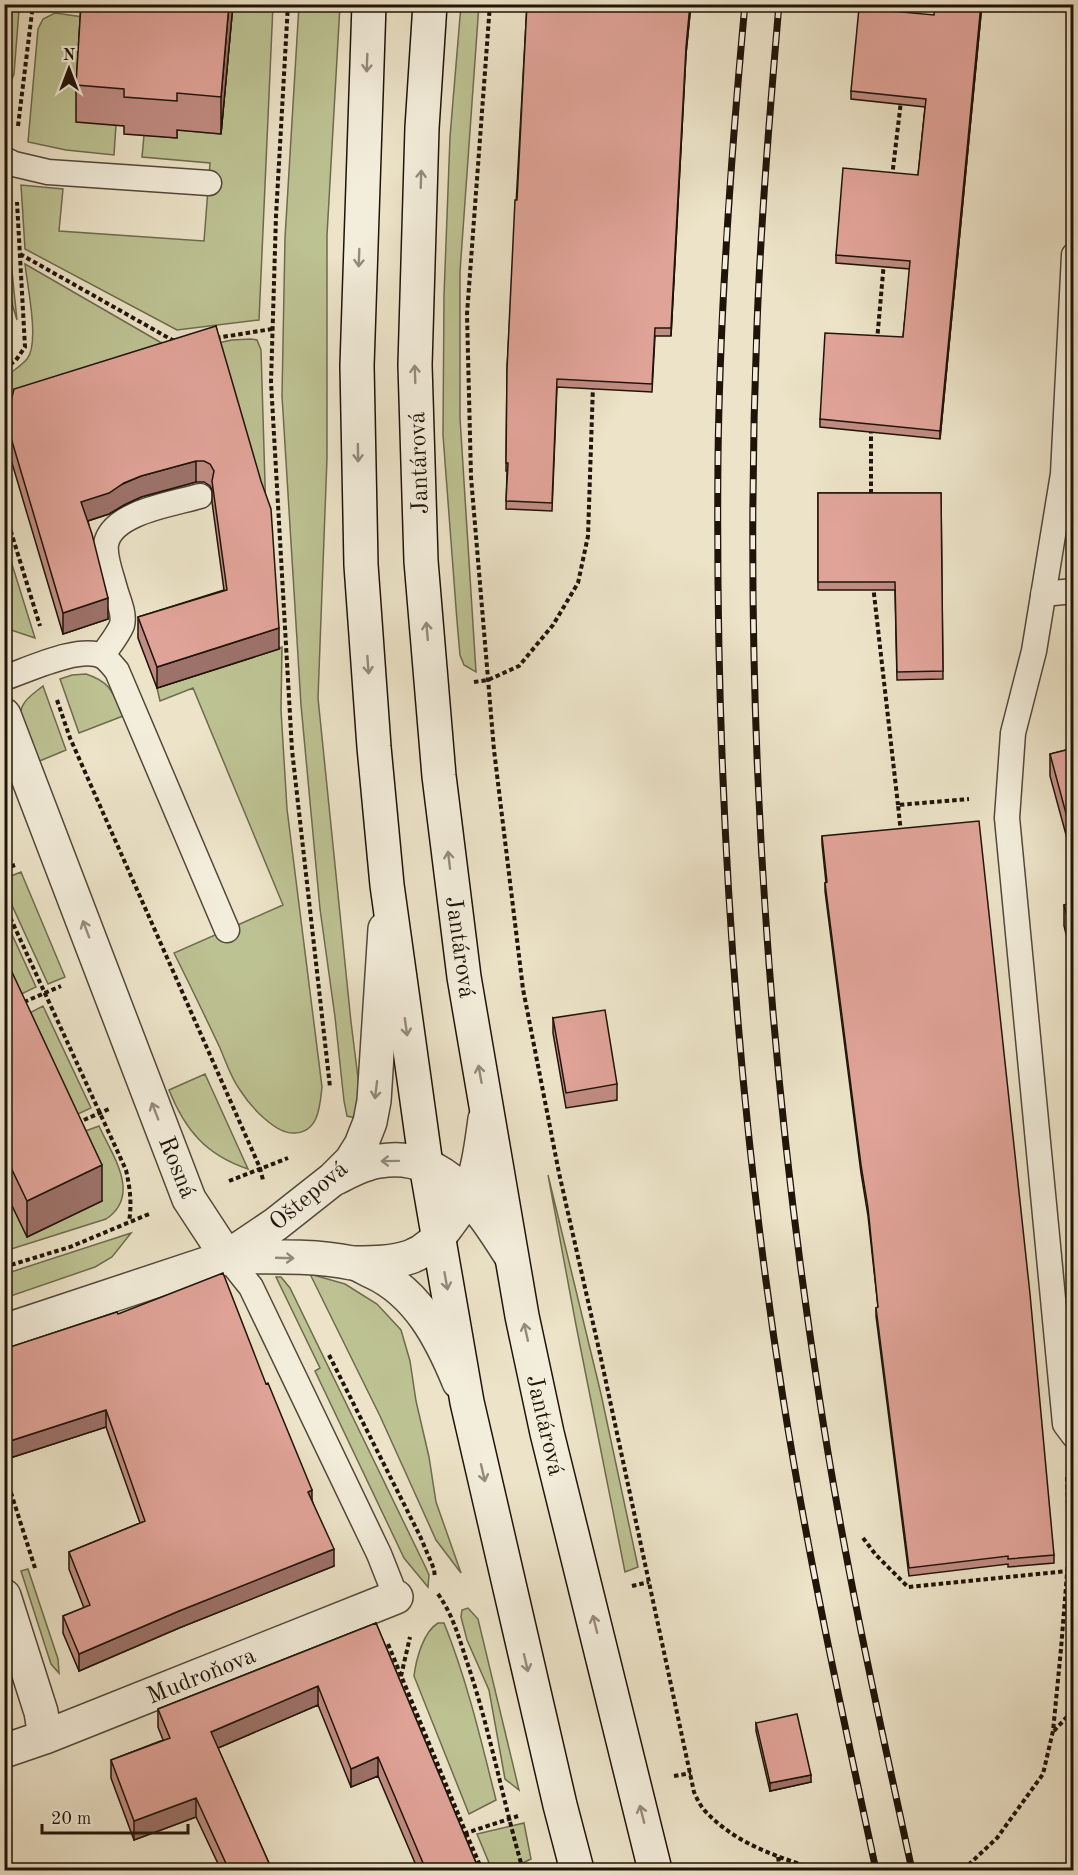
<svg xmlns="http://www.w3.org/2000/svg" width="1078" height="1875" font-family="'Old Standard TT',serif">
	<rect width="100%" height="100%" fill="#ece3c8"/>
	<filter id="stains"><feTurbulence type="fractalNoise" baseFrequency=".00333" numOctaves="4"/><feColorMatrix values="0 0 0 0 .2 0 0 0 0 .09 0 0 0 0 .02 0 0 0 .5 -.17"/></filter>
	<radialGradient id="worn" r=".72"><stop offset=".6" stop-color="#630" stop-opacity="0"/><stop offset="1" stop-color="#630" stop-opacity=".3"/></radialGradient>
	<!-- grass -->
	<path fill="#bdc293" stroke="#6e6b4e" stroke-width="1.5" d="M479,4L460,272V418L476,672L464,665L460,655L457,621L443,435L444,296L450,137L461,5Z
		M233,5H273L259,320L177,330L25,249L21,185L63,189L59,231L204,241L210,163L142,157L144,135L177,138V130L221,134Z
		M299,5H340L327,235V458L318,698L351,1022L359,1086L356,1118L347,1116L344,1101L335,1017L320,909L301,705L282,396L285,238Z
		M5,9L19,10L14,74L5,94Z
		M55,13L83,17L116,125L114,155L66,150L28,142L38,29L43,19Z
		M5,203L17,320L5,281Z
		M25,264L160,342L179,351L232,340L251,339L257,340L261,350L266,516L216,347L12,419L5,389L8,375C14,370 22,365 27,359C40,343 27,285 25,264Z
		M5,541L6,545L35,638L5,628Z
		M282,647L281,710L287,809L322,1087C320,1105 319,1132 295,1133C276,1135 250,1106 240,1090C231,1078 226,1062 220,1048C205,1016 190,985 174,953L283,905L193,688L160,701L157,688Z
		M86,674C111,682 113,693 123,716L79,733L60,679L72,675Z
		M43,686L66,750L30,765C27,750 17,720 22,707C26,697 36,692 43,686Z
		M21,872L65,977L48,984L5,890L6,880L11,876Z
		M4,917L36,987L9,1000L5,990Z
		M43,1006L91,1108L65,1120L18,1019Z
		M205,1074L248,1169C206,1155 185,1130 169,1090Z
		M99,1126C112,1155 142,1195 106,1219L5,1251L4,1189L72,1136Z
		M548,1175L601,1394L638,1567L625,1572L576,1325Z
		M131,1233L112,1257L95,1267L5,1298V1274Z
		M310,1274L345,1284L377,1304L401,1330L410,1361L416,1401L429,1457L436,1502L461,1573L436,1540L380,1416Z
		M276,1277H281L290,1288L425,1566L429,1575L428,1587L404,1558L315,1371L320,1368Z
		M28,1569L58,1659L59,1673L51,1664L21,1571Z
		M468,1608L478,1619L519,1790L505,1779L489,1690L467,1640L461,1617L462,1610Z
		M438,1623H444C467,1680 481,1740 496,1800L469,1814L414,1676C416,1660 423,1632 438,1623Z
		M524,1823L531,1859L509,1870H492L477,1834Z"/>
	<g fill="none" stroke-linecap="round" stroke-linejoin="round">
		<defs>
			<path id="lane" d="M4,159L14,164L48,172L209,183
				M1074,255L1063,474L1034,651L1013,733L1007,818L1065,1424L1074,1436
				M1043,594L1074,591
				M102,656C108,647 118,635 122,625C125,614 118,599 115,589C112,576 104,558 106,544C112,512 173,504 200,496
				M4,678C28,670 81,644 104,657C109,661 113,666 117,671L227,930
				M227,1257L251,1287L379,1554L396,1597"/>
			<path id="street" d="M4,715L189,1199L227,1257
				M336,1178C350,1171 364,1163 380,1161C444,1150 481,1209 511,1256
				M227,1257C265,1257 315,1255 352,1263C359,1264 366,1269 373,1272C418,1293 441,1338 459,1382
				M355,1263C374,1263 392,1263 410,1257C427,1251 438,1239 448,1225C477,1188 479,1164 485,1119
				M4,1331L227,1257L276,1224L333,1179L351,1161L361,1145L370,1122L374,1101L385,929
				M4,1596L41,1712L45,1737
				M4,1751L45,1737L396,1597"/>
			<path id="secondary" d="M369,4L357,366L361,565L374,747L387,885L426,1165L467,1402L560,1805L577,1870
				M430,4L422,128L415,365L421,561L439,776L464,977L522,1316L547,1433L655,1870"/>
		</defs>
		<!-- lane casing -->
		<use href="#lane" stroke="#524839" stroke-width="27"/>
		<!-- street casing -->
		<use href="#street" stroke="#524839" stroke-width="36"/>
		<!-- secondary casing -->
		<use href="#secondary" stroke="#1f1409" stroke-width="36"/>
		<!-- path -->
		<path stroke="#1f1409" stroke-width="4" stroke-dasharray="4.5 3" stroke-linecap="butt" d="M288,4L276,216L271,382L292,750L330,1087
			M490,4L467,314L471,477L494,750L523,989L559,1173L600,1354L694,1792C697,1799 701,1807 706,1812C736,1844 778,1857 818,1870
			M910,16L912,4
			M18,126L33,4
			M892,177L901,101
			M20,254L174,341
			M216,338L272,329
			M877,341L884,262
			M4,369L16,360L25,347L17,202
			M871,429V497
			M4,509L40,626
			M873,585L898,805
			M474,682L488,680L519,666L553,625L578,583L588,536L593,385
			M57,700L70,738L260,1168L263,1180
			M901,833L898,805L969,799
			M4,869L15,865
			M4,904L126,1170C130,1188 132,1203 129,1222
			M24,1002L61,986
			M77,1123L109,1109
			M229,1181L288,1158
			M4,1267L70,1247L149,1214
			M329,1355L420,1536L434,1569L435,1578
			M4,1471L35,1568
			M863,1538L876,1555L908,1587L1067,1571
			M632,1586L649,1582
			M438,1594C453,1615 459,1638 467,1662C490,1730 503,1801 523,1870
			M388,1644L466,1833L518,1816
			M401,1676L410,1637
			M1054,1731L1074,1709
			M674,1776L691,1773
			M466,1833L482,1870
			M778,1857L780,1870
			M963,1870L997,1838L1043,1774L1053,1731L1061,1649L1069,1549L1067,1474"/>
		<!-- lane -->
		<use href="#lane" stroke="#f3eddb" stroke-width="24"/>
		<!-- street -->
		<use href="#street" stroke="#f3eddb" stroke-width="33"/>
		<!-- secondary -->
		<use href="#secondary" stroke="#f3eddb" stroke-width="33"/>
		<defs>
			<path id="rail" d="M745,4C731,155 720,306 718,457C715,771 734,1087 783,1398C808,1557 842,1713 876,1870
				M779,4C770,111 761,218 757,325C743,680 764,1037 818,1389C842,1551 877,1710 912,1870"/>
		</defs>
		<!-- rail casing -->
		<use href="#rail" stroke="#1f1409" stroke-width="7"/>
		<!-- rail -->
		<use href="#rail" stroke="#f3eddb" stroke-width="4.5" stroke-dasharray="14" stroke-linecap="butt"/>
	</g>
	<!-- wall -->
	<path fill="#c18c83" stroke="#1f1409" stroke-width="1.5" d="M81,4H233L221,134L177,130V138L124,134V126L76,122V85Z
		M527,4H691L686,54L671,336H655L652,392L557,387L552,511L506,509L507,471H506L507,369Z
		M982,4L940,439L820,427V419L903,337L910,269L836,263V255L918,175L925,107L851,99V91L934,15Z
		M216,326L279,649L157,688L138,638V617L224,590L212,502V490L210,486L204,482H196L141,497L124,505L109,514L88,521L108,619L63,634L6,443V421Z
		M818,493H941L943,679L897,680L895,590H818Z
		M1074,748V864L1050,776V754Z
		M822,836L1054,1555V1563L1008,1567V1564L909,1576L876,1316V1308L878,1307L868,1216L861,1173L825,891V883H826L822,844Z
		M1074,902V965L1064,926V905Z
		M4,955L102,1201L27,1237L4,1189Z
		M553,1018L617,1084V1100L566,1108L553,1033Z
		M118,1314L266,1384L312,1500L334,1566L179,1628L79,1671L63,1633V1616L84,1608L69,1569V1552L140,1523L106,1427L10,1458L4,1441V1349Z
		M376,1623L479,1870H418L378,1776L351,1787L318,1705L218,1748L272,1870H221L196,1817L134,1840L111,1778V1760L163,1740L158,1727V1709Z
		M756,1723L811,1782L770,1791L756,1731Z"/>
	<!-- shaded-wall -->
	<path fill="#9d726a" stroke="#1f1409" stroke-width="1.5" d="M229,4H233L221,134V97Z
		M690,4H691L686,54L671,336L686,47Z
		M981,4H982L940,439V431Z
		M196,461V482L141,497L124,505L109,514L81,523V502L141,476Z
		M108,598V619L63,634V613Z
		M279,628V649L157,688V667Z
		M102,1165V1201L27,1237V1201Z
		M106,1410V1427L10,1458V1441Z
		M312,1490V1507L308,1492Z
		M334,1549V1566L179,1628L79,1671V1654L179,1611Z
		M318,1686V1705L211,1751V1732Z
		M378,1757V1776L351,1787V1769Z
		M811,1775V1782L770,1791V1783Z
		M196,1798V1817L134,1840V1821Z"/>
	<!-- building -->
	<path fill="#e0a398" stroke="#1f1409" stroke-width="1.5" d="M81,4H229L221,97L177,93V101L124,97V89L76,85Z
		M527,4H690L686,47L671,328H655L652,384L557,379L552,503L506,501L508,463H506L507,369L515,200H517Z
		M935,4H981L940,431L820,419L825,333L903,337L910,261L836,255L843,168L918,175L926,99L851,91L859,8L934,15Z
		M216,326L261,481L271,509L279,628L157,667L138,617L227,590L212,481L214,471L210,464L204,461H196L141,476L124,483L109,493L81,502L92,534L108,598L63,613L6,421L14,389Z
		M818,493H941L943,671L897,672L895,582H818Z
		M1074,748V843L1050,754Z
		M979,821L1030,1294L1054,1555L1008,1559V1556L909,1568L876,1308L878,1307L868,1208L861,1165L825,883L827,882L822,836Z
		M1074,902V944L1064,905Z
		M4,955L102,1165L27,1201L4,1153Z
		M605,1010L617,1084L566,1093L553,1018Z
		M223,1273L266,1384L268,1383L312,1490L308,1492L334,1549L179,1611L79,1654L63,1616L90,1605L69,1552L145,1521L106,1410L10,1441L4,1424V1349L117,1312L118,1314Z
		M376,1623L479,1870H426L378,1757L351,1769L318,1686L211,1732L272,1870H229L196,1798L134,1821L111,1760L170,1738L158,1709Z
		M797,1714L811,1775L770,1783L756,1723Z"/>
	<!-- one-way arrows -->
	<defs><path id="oneway-shaft" d="M-6 0H5M1.5-3L5.5 0L1.5 3" fill="none" stroke-width="1.6" stroke-linecap="round" stroke-linejoin="round" transform="scale(1.5)"/></defs>
	<g stroke="#948b7c">
		<use href="#oneway-shaft" transform="translate(367 63) rotate(92)"/>
		<use href="#oneway-shaft" transform="translate(421 179) rotate(-88)"/>
		<use href="#oneway-shaft" transform="translate(359 258) rotate(92)"/>
		<use href="#oneway-shaft" transform="translate(415 374) rotate(-92)"/>
		<use href="#oneway-shaft" transform="translate(358 453) rotate(89)"/>
		<use href="#oneway-shaft" transform="translate(427 631) rotate(-95)"/>
		<use href="#oneway-shaft" transform="translate(368 665) rotate(86)"/>
		<use href="#oneway-shaft" transform="translate(449 860) rotate(-97)"/>
		<use href="#oneway-shaft" transform="translate(86 929) rotate(-111)"/>
		<use href="#oneway-shaft" transform="translate(406 1027) rotate(82)"/>
		<use href="#oneway-shaft" transform="translate(480 1074) rotate(-100)"/>
		<use href="#oneway-shaft" transform="translate(376 1090) rotate(97)"/>
		<use href="#oneway-shaft" transform="translate(155 1111) rotate(-111)"/>
		<use href="#oneway-shaft" transform="translate(390 1161) rotate(179)"/>
		<use href="#oneway-shaft" transform="translate(285 1258) rotate(2)"/>
		<use href="#oneway-shaft" transform="translate(446 1281) rotate(80)"/>
		<use href="#oneway-shaft" transform="translate(526 1332) rotate(-102)"/>
		<use href="#oneway-shaft" transform="translate(483 1473) rotate(77)"/>
		<use href="#oneway-shaft" transform="translate(595 1624) rotate(-104)"/>
		<use href="#oneway-shaft" transform="translate(526 1663) rotate(77)"/>
		<use href="#oneway-shaft" transform="translate(642 1814) rotate(-104)"/>
	</g>
	<g text-anchor="middle" stroke-width="4.5" stroke-linejoin="round" paint-order="stroke">
		<!-- street labels -->
		<g font-size="24" fill="#1f1409" stroke="#f3eddb">
			<text transform="translate(418 463) rotate(-92)" y="8">Jantárová</text>
			<text transform="translate(461 947) rotate(82)" y="8">Jantárová</text>
			<text transform="translate(178 1167) rotate(68)" y="8">Rosná</text>
			<text transform="translate(308 1195) rotate(-40)" y="8">Oštepová</text>
			<text transform="translate(546 1425) rotate(77)" y="8">Jantárová</text>
			<text transform="translate(201 1675) rotate(-22)" y="8">Mudroňova</text>
		</g>
	</g>
	<!-- margin -->
	<rect width="1078" height="1875" fill="none" stroke="#ece3c8" stroke-width="24"/>
	<rect x="6" y="6" width="1066" height="1863" fill="none" stroke="#1f1409" stroke-width="3"/>
	<rect x="12" y="12" width="1054" height="1851" fill="none" stroke="#1f1409" stroke-width="1.5"/>
	<!-- north arrow -->
	<g transform="translate(69 69)" stroke="#f3eddb" stroke-width="4.5" paint-order="stroke">
	<path d="M0-4.5L10 22L0 15L-10 22Z" fill="#1f1409"/>
	<text y="-9" font-size="16" font-weight="bold" text-anchor="middle" fill="#1f1409">N</text>
	</g>
	<!-- scale -->
	<path d="M42 1824v9h146v-9" fill="none" stroke="#1f1409" stroke-width="3"/>
	<text x="51" y="1824" font-size="18" fill="#1f1409" stroke="#f3eddb" stroke-width="4.5" paint-order="stroke">20 m</text>
	<rect width="100%" height="100%" filter="url(#stains)"/>
	<rect width="100%" height="100%" fill="url(#worn)"/>
</svg>
